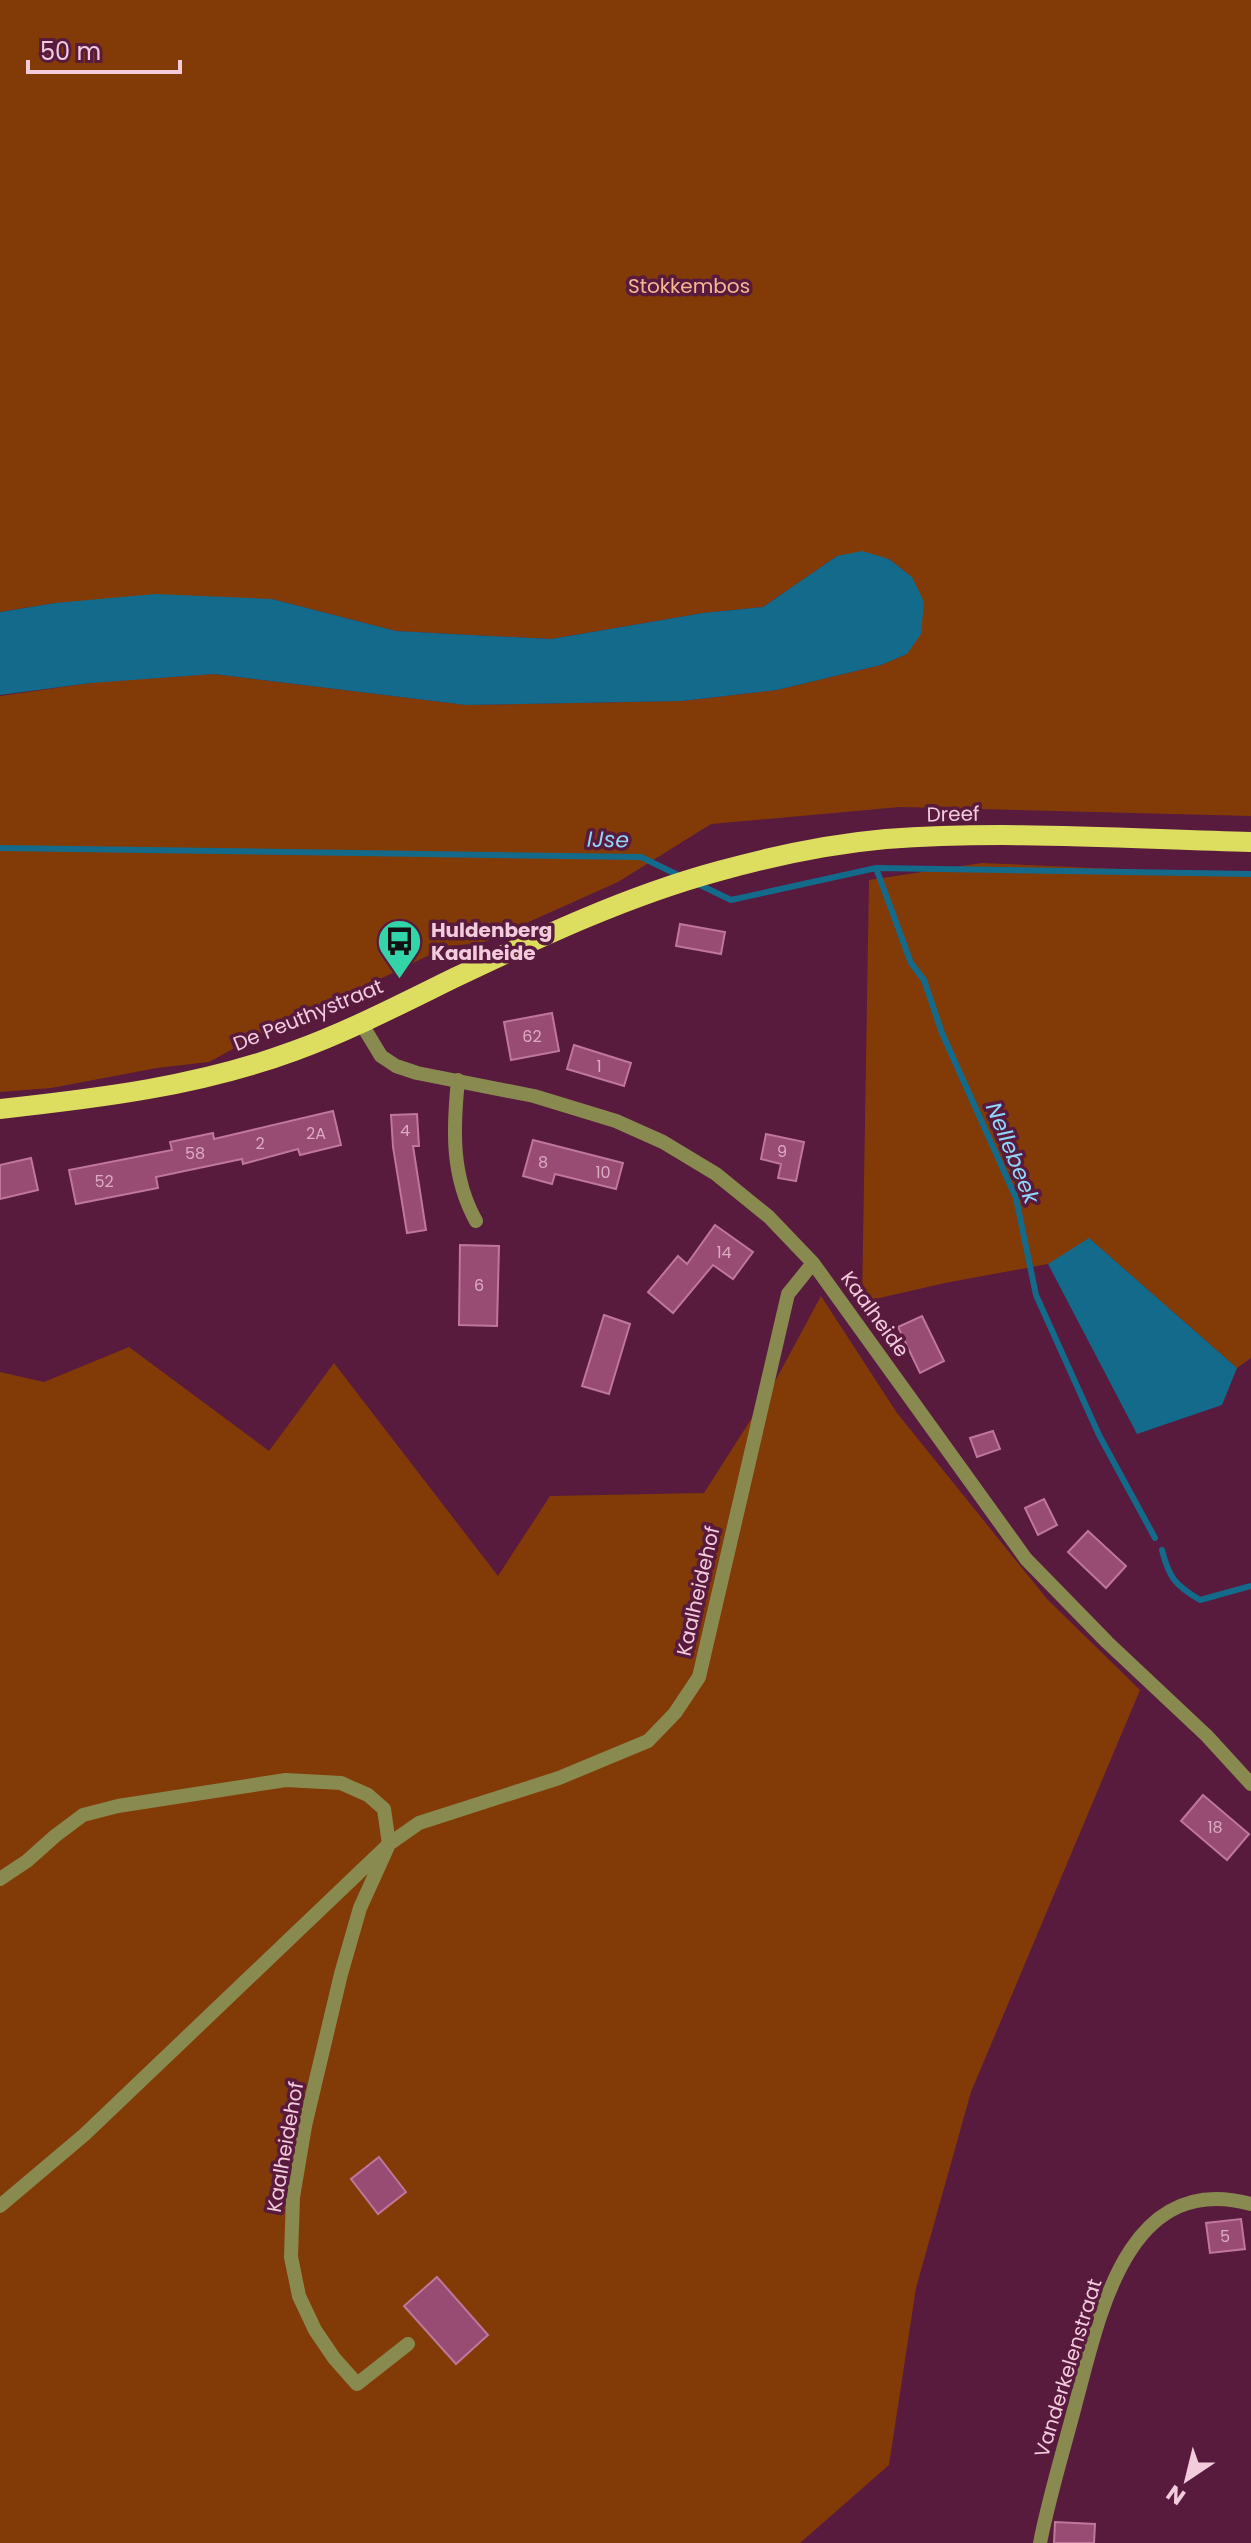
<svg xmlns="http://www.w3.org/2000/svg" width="1251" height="2543" font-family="Poppins,sans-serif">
	<rect width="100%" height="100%" fill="#581a3d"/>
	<!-- green -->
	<path fill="#823b07" d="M0,0H1251V816L900,807L711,824L618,882L482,943L448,946L374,982L355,1005L262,1033L209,1062L157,1068L51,1088L0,1092V696L97,682L214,674L466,705L682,701L777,690L881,665L907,654L922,598L908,574L889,559L837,556L763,607L703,613L551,639L396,631L272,599L55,603L0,612Z
		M982,863L1251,875V1358L1237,1368L1090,1239L1048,1264L945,1283L862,1302L869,880Z
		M821,1296L897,1413L1047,1599L1140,1690L971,2092L916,2288L889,2465L800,2543H0V1372L44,1382L129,1347L269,1451L334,1363L498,1576L550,1496L704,1493L773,1385Z"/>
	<!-- water -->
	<path fill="#146a8b" d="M862,551L889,559L912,577L924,602L921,634L907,654L881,665L777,690L682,701L466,705L214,674L91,683L0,695V612L55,603L155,594L272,599L396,631L551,639L703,613L763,607L837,556Z
		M1089,1238L1237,1368L1222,1405L1137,1434L1048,1264Z"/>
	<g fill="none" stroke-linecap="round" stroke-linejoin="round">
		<!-- stream -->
		<path stroke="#146a8b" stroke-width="6" d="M0,848L641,857L680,876
			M876,868L911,963L924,980L942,1033L1016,1198L1036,1295L1099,1435L1155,1538
			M698,884L731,900L876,868L1251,874
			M1162,1550C1169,1578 1175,1585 1200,1600L1251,1586"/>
	</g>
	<!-- building -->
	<path fill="#984b73" stroke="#bf779a" stroke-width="2" d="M680,924L725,932L721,954L676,946Z
		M552,1013L559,1051L511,1060L504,1022Z
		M574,1045L631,1063L624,1086L567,1069Z
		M333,1111L341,1145L300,1155L298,1149L243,1164L242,1159L156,1177L158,1188L76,1204L69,1170L172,1150L170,1142L213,1133L214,1139Z
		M417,1114L419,1146H413L426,1230L407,1233L393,1147L391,1115Z
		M766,1134L804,1142L796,1181L778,1178L781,1164L761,1159Z
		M533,1140L623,1163L616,1189L555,1174L552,1184L523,1176Z
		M31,1158L38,1190L0,1199V1165Z
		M715,1225L753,1252L733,1279L713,1265L673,1313L648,1292L678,1256L687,1264Z
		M460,1245L499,1246L497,1326L459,1325Z
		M604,1315L630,1324L609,1394L582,1386Z
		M922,1316L944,1361L920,1373L898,1327Z
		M993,1431L1000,1449L977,1457L970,1438Z
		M1044,1499L1057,1525L1038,1535L1025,1508Z
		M1088,1531L1126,1566L1106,1588L1068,1552Z
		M1203,1795L1249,1834L1227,1860L1181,1821Z
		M379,2157L406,2192L378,2214L351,2179Z
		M1241,2219L1245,2249L1210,2253L1206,2223Z
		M437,2277L488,2335L456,2364L404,2306Z
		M1055,2522L1095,2524L1094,2543H1054Z"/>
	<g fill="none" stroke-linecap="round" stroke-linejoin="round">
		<!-- minor -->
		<path stroke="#898a50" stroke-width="14" d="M361,1023L381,1056L396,1066L417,1073L534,1096L616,1121L663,1142L716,1174L769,1217L813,1263L1026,1559L1107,1642L1207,1736L1251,1784
			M458,1080C453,1129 451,1176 476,1221
			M0,1879L27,1861L55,1836L83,1815L118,1806L286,1780L341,1783L368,1795L384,1809L389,1844L360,1908L341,1974L305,2126L293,2197L291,2257L299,2296L315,2330L334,2358L357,2384L408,2344
			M0,2206L84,2135L389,1844L419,1823L559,1778L648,1741L675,1713L699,1677L788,1294L813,1263
			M1040,2543C1049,2497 1063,2452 1075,2406C1099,2317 1126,2170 1251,2204"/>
		<!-- major -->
		<path stroke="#ddde5f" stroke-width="20" d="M0,1109C100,1098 199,1086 294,1051C349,1031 401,1004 454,978C540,937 627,896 719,871C773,856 830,844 886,839C1007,830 1130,839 1251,842"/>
	</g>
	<!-- icons -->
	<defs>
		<symbol id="bus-pin" viewBox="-11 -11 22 30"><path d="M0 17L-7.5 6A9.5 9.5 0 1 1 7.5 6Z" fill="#33d4a8" stroke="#581a3d"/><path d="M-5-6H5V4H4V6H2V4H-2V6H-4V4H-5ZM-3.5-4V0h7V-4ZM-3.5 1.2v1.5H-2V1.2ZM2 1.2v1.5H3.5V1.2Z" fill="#111"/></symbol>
	</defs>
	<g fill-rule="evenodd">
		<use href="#bus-pin" x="374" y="916" width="51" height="69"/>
	</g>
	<g text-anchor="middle" stroke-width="7" stroke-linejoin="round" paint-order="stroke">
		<!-- number labels -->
		<g font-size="16" fill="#dcabc2">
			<text x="532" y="1042">62</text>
			<text x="599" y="1072">1</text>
			<text x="405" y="1136">4</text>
			<text x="316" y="1139">2A</text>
			<text x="260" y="1149">2</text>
			<text x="782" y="1157">9</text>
			<text x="195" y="1159">58</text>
			<text x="543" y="1168">8</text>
			<text x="603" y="1178">10</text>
			<text x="104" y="1187">52</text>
			<text x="724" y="1258">14</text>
			<text x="479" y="1291">6</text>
			<text x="1215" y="1833">18</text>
			<text x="1225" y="2242">5</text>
		</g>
		<!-- park labels -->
		<g font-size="20" fill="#f6b795" stroke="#581a3d">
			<text x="689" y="293">Stokkembos</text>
		</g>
		<!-- street labels -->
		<g font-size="20" fill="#f2cbdd" stroke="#581a3d">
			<text transform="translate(953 814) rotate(-1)" y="7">Dreef</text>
			<text transform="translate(308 1015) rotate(-22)" y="7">De Peuthystraat</text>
			<text transform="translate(875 1314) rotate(54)" y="7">Kaalheide</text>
			<text transform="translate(698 1591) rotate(-77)" y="7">Kaalheidehof</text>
			<text transform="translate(285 2147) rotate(-80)" y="7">Kaalheidehof</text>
			<text transform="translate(1068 2368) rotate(-73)" y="7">Vanderkelenstraat</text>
		</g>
		<!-- poi labels -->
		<g font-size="20" font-weight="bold" fill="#f2cbdd" stroke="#581a3d" text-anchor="start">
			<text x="431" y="937">Huldenberg<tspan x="431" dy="23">Kaalheide</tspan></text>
		</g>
		<!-- water labels -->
		<g font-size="22" font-style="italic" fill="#8ed7f9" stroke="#581a3d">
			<text transform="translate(608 839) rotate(1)" y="8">IJse</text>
			<text transform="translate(1013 1153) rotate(68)" y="8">Nellebeek</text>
		</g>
	</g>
	<!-- north arrow -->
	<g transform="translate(1187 2479) rotate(215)" stroke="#581a3d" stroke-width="6" paint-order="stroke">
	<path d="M0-6L14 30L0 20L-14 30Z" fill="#f2cbdd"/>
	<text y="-12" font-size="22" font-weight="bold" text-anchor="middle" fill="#f2cbdd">N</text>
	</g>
	<!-- scale -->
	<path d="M28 60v12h152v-12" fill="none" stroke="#f2cbdd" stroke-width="4"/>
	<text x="40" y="60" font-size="24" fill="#f2cbdd" stroke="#581a3d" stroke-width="6" paint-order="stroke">50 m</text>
</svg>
